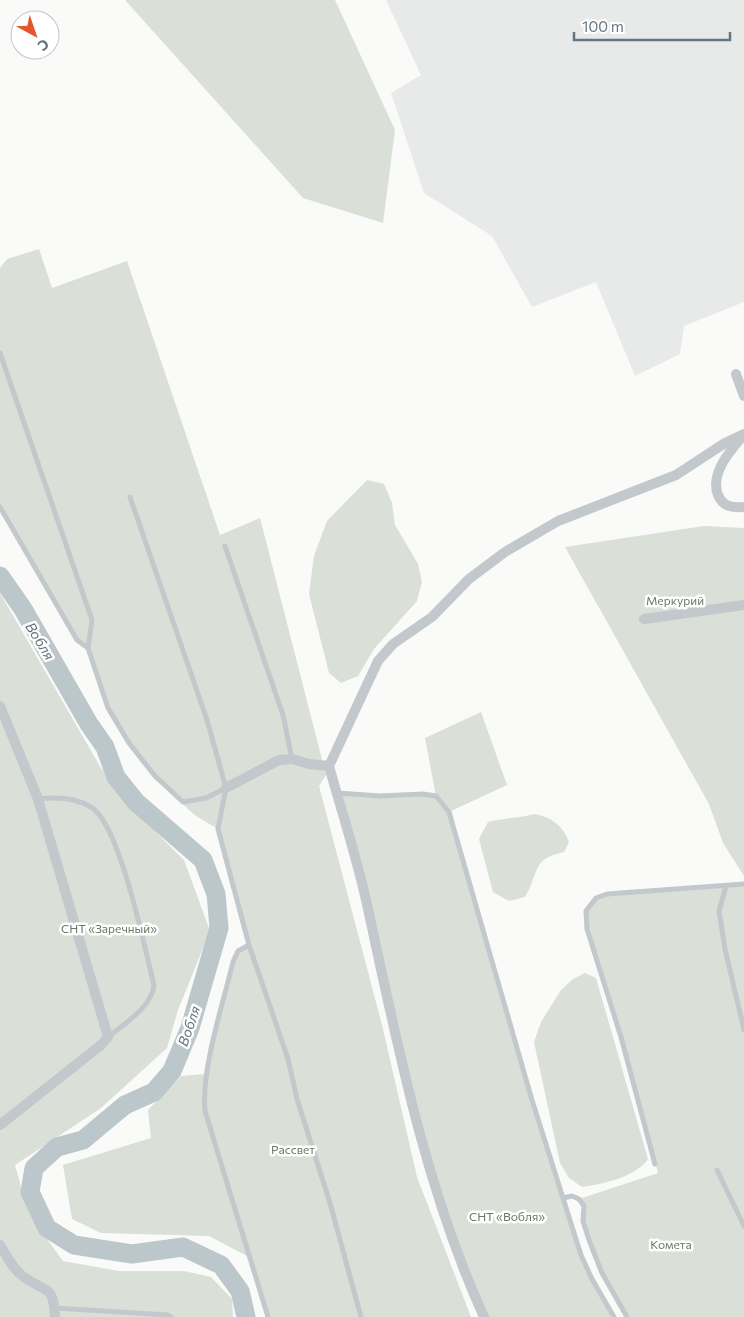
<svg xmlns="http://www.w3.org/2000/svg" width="744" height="1317" font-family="Commissioner,sans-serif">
	<rect width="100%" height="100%" fill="#fafaf8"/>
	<!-- built -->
	<path fill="#e8e9e9" d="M386,0H744V302L684,326L680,354L635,376L596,282L532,307L492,236L424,193L391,93L421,75Z"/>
	<!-- green -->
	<path fill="#dadfd7" d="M125,0H335L395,130L383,223L303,198Z
		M39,249L52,288L127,261L220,535L260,518L326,775L319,786L383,1029L417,1177L471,1317H268L249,1257L209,1236L101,1233L72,1219L63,1165L151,1138L148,1110L181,1076L206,1074L233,962L238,951L249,945L218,829C209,823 197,818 189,810C158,781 127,747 108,709C97,686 98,655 77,640L0,507V268L7,259Z
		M367,480L384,484L392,503L395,525L418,564L422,582L417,601L374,649L358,676L341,683L329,673L309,594L314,556L327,521Z
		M704,526L744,528V876L723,843L709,804L565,547Z
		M0,593L101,768L128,804L184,860L210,931L178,1010L167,1048L101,1108L15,1165L25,1201L44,1235L63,1261L119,1271H184L211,1277L232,1299L233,1317H0Z
		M481,712L507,785L449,812L477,912L581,1255L614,1317H484L451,1237L336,793L436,796L425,738Z
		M535,814C552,817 563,826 569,842L564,852C530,859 540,873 525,897L509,901L493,892L479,839L488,822C504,818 519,818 535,814Z
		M744,884V1317H627L602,1273L583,1221L584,1212L579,1199L658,1173L621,1037L587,929L586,911L596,898L607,894Z
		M585,973L596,978L648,1159C636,1177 603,1184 582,1187L569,1178L560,1163L534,1042L541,1022L561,990L573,979Z"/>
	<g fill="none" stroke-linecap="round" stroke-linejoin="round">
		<!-- river -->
		<path stroke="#bbc7cb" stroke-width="19" d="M0,576L23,609L89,724L105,747L116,777L136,802L203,860L216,894L219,928L190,1028L172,1071L154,1092L125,1105L83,1140L57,1147L34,1168L30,1192L47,1228L74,1245L132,1254L183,1247L221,1265L240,1291L246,1317"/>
		<!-- service -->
		<path stroke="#c3c8cc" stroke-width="5" d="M0,353L92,620L88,648L108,708L129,743L155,776L183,802L206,798L226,788
			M130,497L207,720L226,788L218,829L249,945L288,1059L297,1099L330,1203L361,1317
			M0,507L77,640L88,648
			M225,546L283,715L292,759
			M337,793L380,796L423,794L436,796L449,812L532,1100L581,1255L592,1279L614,1317
			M38,799C55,797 76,798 91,807C120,824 145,950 154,985C152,1007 124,1024 108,1037
			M726,886L719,911L725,949L744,1030
			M249,945L238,951L233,962C223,1004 201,1069 205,1111L268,1317
			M655,1164L621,1037L587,929L586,911L596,898L607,894L744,884
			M717,1170L744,1226
			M563,1198L572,1196L579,1199L584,1206L583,1221L589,1240L602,1273L627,1317
			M55,1308L167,1315L171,1317"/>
		<!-- minor -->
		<path stroke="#c3c8cc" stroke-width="10" d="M736,374L744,396
			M742,437C729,452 710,474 718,495C723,507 733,508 744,507
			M644,619L744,605
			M0,706L38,799L108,1037L101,1045L0,1125
			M226,788L279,760L292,759L309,764L329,766
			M0,1245C7,1256 13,1270 24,1277C47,1294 53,1283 55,1317
			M484,1317C425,1187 398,1047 368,909C358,861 342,813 329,766L378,661L393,644L432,617L469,579L505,552L558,521L676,475L725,443L744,434"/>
	</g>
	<g text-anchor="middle" stroke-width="5" stroke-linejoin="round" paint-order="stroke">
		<!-- park labels -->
		<g font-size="12" fill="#687a64" stroke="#fff">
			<text x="675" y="605">Меркурий</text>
			<text x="109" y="933">СНТ «Заречный»</text>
			<text x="293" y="1154">Рассвет</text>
			<text x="507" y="1221">СНТ «Вобля»</text>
			<text x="671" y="1249">Комета</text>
		</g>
		<!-- water labels -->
		<g font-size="14" font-style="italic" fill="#60757c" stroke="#fff">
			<text transform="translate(40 641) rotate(58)" y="5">Вобля</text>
			<text transform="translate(189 1026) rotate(-71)" y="5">Вобля</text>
		</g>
	</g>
	<!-- north arrow -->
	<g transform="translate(35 35) rotate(140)"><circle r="24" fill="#ffffff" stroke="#c1c8cd"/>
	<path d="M0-4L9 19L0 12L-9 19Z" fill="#e4572e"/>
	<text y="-8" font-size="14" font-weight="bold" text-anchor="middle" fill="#657683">С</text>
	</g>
	<!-- scale -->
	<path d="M574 32v8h156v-8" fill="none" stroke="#657683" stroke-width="2.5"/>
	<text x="582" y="32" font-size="15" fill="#657683" stroke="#ffffff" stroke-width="4" paint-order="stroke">100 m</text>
</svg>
